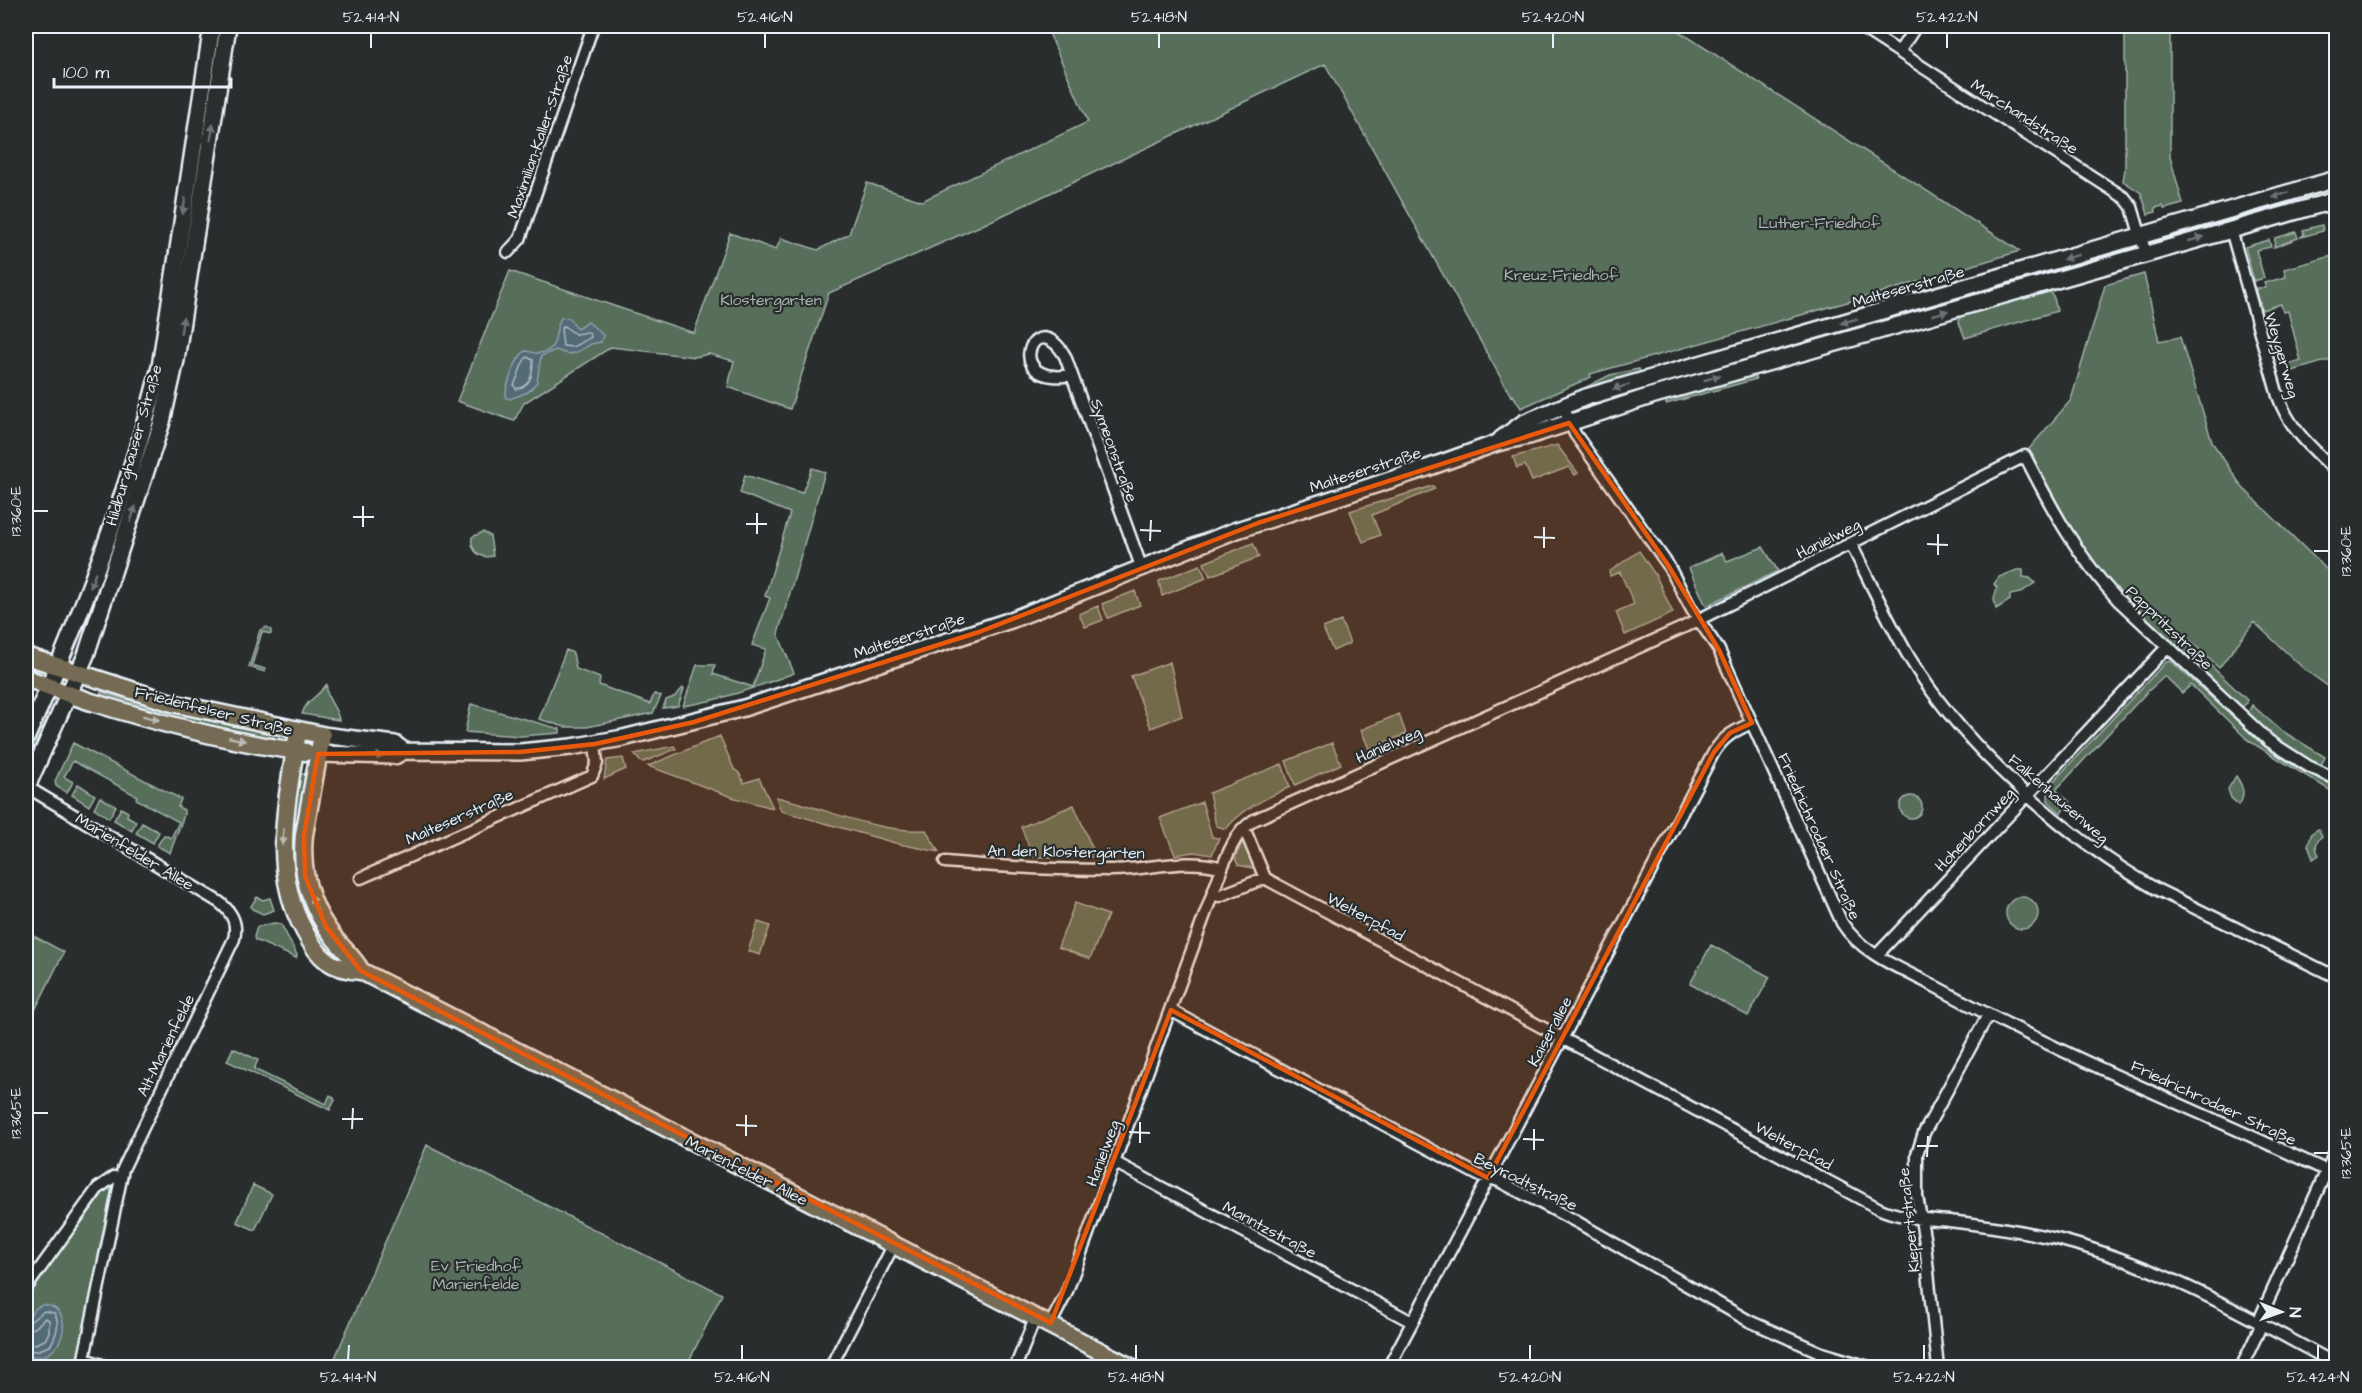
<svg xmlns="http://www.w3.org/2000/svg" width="2362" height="1393" font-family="'Architects Daughter',sans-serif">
	<rect width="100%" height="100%" fill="#2a2d2e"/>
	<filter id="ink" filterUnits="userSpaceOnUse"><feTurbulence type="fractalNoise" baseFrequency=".0167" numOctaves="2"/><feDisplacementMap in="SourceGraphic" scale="12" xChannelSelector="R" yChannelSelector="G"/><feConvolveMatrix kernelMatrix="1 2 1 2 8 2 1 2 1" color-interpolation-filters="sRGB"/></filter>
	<g filter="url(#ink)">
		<!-- green -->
		<path fill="#576e5a" stroke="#a0b0a9" stroke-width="1.5" d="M1046,26H1671L2020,251L1894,289L1590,374L1591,377L1521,408L1513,395L1511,396L1325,64L980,226L829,293L790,409L728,387L734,361L709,354L695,357L611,347L524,403L514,421L457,401L510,271L694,333L730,233L776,250L781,238L818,250L849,234L867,183L922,201L1088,122Z
			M2125,26H2170V157L2183,204L2164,209L2163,206L2155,208L2156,212L2148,214L2141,193L2123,181L2125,169Z
			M2336,186V193L2215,227L2212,221Z
			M2206,222L2208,229L2163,242V239Z
			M2322,225L2323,231L2301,237L2304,234L2303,230Z
			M2296,232L2298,238L2274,247L2275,238Z
			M2269,240L2271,247L2256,250L2264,278L2254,281L2245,247Z
			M2118,252L2119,256L1929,310L1928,306Z
			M2336,255V358L2289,372L2287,365L2301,361L2288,311L2283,312L2281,304L2262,310L2256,288H2266L2264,283L2286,277L2284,269Z
			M2144,274L2159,341L2180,337L2212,442L2242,487L2325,568L2336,576V692L2304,669L2254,622L2219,668L2185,636L2175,646C2148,621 2120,597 2097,569C2068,533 2048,490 2028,450L2071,400L2105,285Z
			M2048,288L2054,298L2057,311L1965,338L1959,322L1961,313Z
			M1900,314L1902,318L1778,352L1779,349Z
			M1746,359L1749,361L1656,389L1654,387L1655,385Z
			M1639,369L1640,373L1585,390L1584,388L1610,375Z
			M1751,373L1756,379L1666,404V397Z
			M1640,389L1642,391L1587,410L1585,404Z
			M1557,445L1578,473L1575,475L1569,467L1532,481L1525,465L1517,468L1513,457Z
			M812,468L825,472L778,634L794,673C757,687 722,700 683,706L697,665H715L713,674L753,687L766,649L752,645L770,598L765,596L790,513L740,493L745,475L802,493Z
			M1433,486L1435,489L1372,515L1380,535L1363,542L1350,511Z
			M483,532L490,536L493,556C480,559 470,551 472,537Z
			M1253,543L1259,557L1210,576L1204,563Z
			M1763,547L1778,571L1706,606L1689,568L1722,553L1727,561Z
			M1639,551L1656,576L1673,613L1625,635L1616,612L1634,604L1620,572L1610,576L1609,572Z
			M1200,565L1206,578L1162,596L1159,581Z
			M2017,570H2023V577L2030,578L2035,583L2020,593L2010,595V600L1996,609L1994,599L1997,588L1994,584L1999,577Z
			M1135,591L1140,605L1108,618L1102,604Z
			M1098,606L1103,620L1085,627L1079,614Z
			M1341,621L1350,643L1333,651L1323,628Z
			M267,627L271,630V634L262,632L252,665L265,669V672L249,667L260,630Z
			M2185,641L2247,700V703L2240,708L2178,649Z
			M566,650L573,653L576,669L600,678L599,685L650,704L654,694L661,696L653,713L587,727H565L539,719Z
			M2171,661L2269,750L2304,772L2336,786V794L2249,741L2191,685L2182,693L2165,676L2146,693L2056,790L2070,802L2061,813L2048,801V787L2166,662Z
			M1170,662L1182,716L1151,728L1131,676Z
			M327,684C325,700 337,706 339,720L302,714C306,700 319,696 327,684Z
			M683,688L684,689L678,706L663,708L666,700L674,697Z
			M101,692L151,708L274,734L273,739L131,707L99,697Z
			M471,704L560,729V733L520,736L465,732Z
			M2252,705L2279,729L2325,757L2320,767L2275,740L2247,715Z
			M45,713L49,715L26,765V756Z
			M1399,714L1406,734L1369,749L1361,730Z
			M720,736L734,769L739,773L744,783L759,778L773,808L735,798L648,766Z
			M73,743L181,799L178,807L184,810V815L170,853L157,846L164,835L171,838L179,822L136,799L137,796L73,761L64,777L73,782L67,793L56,786L55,781Z
			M1332,743L1341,764L1295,785L1286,761Z
			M674,746L676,749L644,762L640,761L634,754Z
			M623,758L626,769L604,779L607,760Z
			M1282,764L1290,787C1267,798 1243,808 1226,829L1216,826L1209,793Z
			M299,774H306L297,832L304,896L297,900L289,847Z
			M2236,776C2243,786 2246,795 2239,805L2231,798L2228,789Z
			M78,784L95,795L89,806L72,795Z
			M1900 807a11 11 0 1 1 22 0a11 11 0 1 1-22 0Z
			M100,797L116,806L109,818L94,808Z
			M776,797C826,808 875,833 926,830L939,852L899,844L781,811Z
			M1202,802L1212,837L1219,838L1212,855L1194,852L1175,855L1160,818Z
			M1074,805L1096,857H1033L1021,827Z
			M121,808L128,812L127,816L136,821L132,831L114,820Z
			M142,823L159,832L153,843L136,833Z
			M2318,829L2322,836C2316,842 2314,847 2319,855L2313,859L2308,845L2312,833Z
			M1243,840L1244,841L1257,869L1238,865L1235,858Z
			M2006 913a16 16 0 1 1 32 0a16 16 0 1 1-32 0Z
			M257,897L263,900L270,898L274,910L263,914L252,909L251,906Z
			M1075,903L1108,915L1090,959L1058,947Z
			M309,908L345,962L320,942L301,912Z
			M758,922L770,926L760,955L748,951Z
			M274,923L281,924L297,955L296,958L255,940L254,937L257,927Z
			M26,932L64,952L26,1028Z
			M1711,945L1770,977L1748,1016L1690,984Z
			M233,1048L258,1060L254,1069L326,1104L330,1095L333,1097L335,1100L330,1110L227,1061Z
			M427,1145L722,1294L686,1367H331Z
			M253,1185L272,1194L255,1230L237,1222Z
			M107,1188L110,1189L111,1192L76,1367L26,1368V1298Z"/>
		<!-- water -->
		<path fill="#526a77" stroke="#8ea0ab" stroke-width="1.5" d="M562,317L569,318L577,329L588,322L603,335L601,342L591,344L575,353L567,354L556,350L541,356L537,382L528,392L510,399L506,398C504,389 517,356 525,351C530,351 534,354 539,353C561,352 552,328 562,317Z
			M42,1305C81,1305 61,1371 26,1354V1320L36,1308Z"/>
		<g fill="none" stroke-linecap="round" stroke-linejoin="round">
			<!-- shore -->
			<path stroke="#acbbc4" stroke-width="1.5" d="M564,326L575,334L588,332L591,337L573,347L563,346L561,329Z
				M527,357L533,360C533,373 531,387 516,389L514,385C519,376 521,362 527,357Z
				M26,1322L31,1321L44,1311L54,1313C61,1323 56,1336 50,1346L36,1351L26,1350
				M26,1330L35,1328L45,1318L49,1320V1332L45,1340L35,1344L26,1342"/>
			<defs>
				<path id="street" d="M1859,26L2125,198L2132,207L2146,254
					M1899,52L1916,26
					M2231,230L2278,396C2289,429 2312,448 2336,471
					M508,252L520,239L593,26
					M1072,375C1066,376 1059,377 1053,376C1008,372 1036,308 1065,356L1142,569
					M1563,406L1575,434L1668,565L1692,610L1719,650L1842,923C1862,955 1905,970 1938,988C2067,1058 2204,1113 2336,1175
					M1851,544C1870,582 1888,621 1909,657C1964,748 2065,837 2156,889L2336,977
					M27,787L219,902C232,912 238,923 234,939L123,1169L82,1368
					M1242,829L1247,835L1265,878L1270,881L1878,1208C1899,1218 1925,1219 1949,1221C1985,1225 2022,1231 2057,1239C2159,1265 2245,1315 2336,1364
					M945,862C1000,867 1056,870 1112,870C1148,870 1187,857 1222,868
					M361,878L592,776L597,763L595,744
					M1213,893L1219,896L1265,878
					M1877,955L2168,646
					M1170,1010L1478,1175L1499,1181L1577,1222L1749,1321L1822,1353L1872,1368
					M1114,1162L1412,1322
					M26,1288L98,1188L114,1177L120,1178
					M1051,1323L1066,1294L1222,868C1230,849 1236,832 1254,820L1684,627L2025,456C2052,509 2077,556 2118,600L2269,741L2308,766L2336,779
					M85,1359L111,1368
					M830,1368L893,1246
					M1015,1368L1036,1316
					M1388,1368L1714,752C1724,736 1736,730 1752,723
					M1816,1368L1822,1353
					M1938,1368L1925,1243L1917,1196V1154L1924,1133L1988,1015
					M2241,1368L2259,1330L2261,1316L2336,1150"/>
				<path id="secondary" d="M1501,439L1523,423L1586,397L2336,179
					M322,735L395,744L404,751
					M26,738C82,616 127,497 160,367L212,26
					M318,754L395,756L404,751L520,752L571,747L623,738L744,708L1011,620L1234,531L1427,468L1497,443L1529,436L1651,396L2336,200
					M26,789L86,655L162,422L176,360L228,26"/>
				<path id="primary" d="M26,656L172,703L322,735L304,835C300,874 311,909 335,939C344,950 354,958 361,971
					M26,678C49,686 71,696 95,703C159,723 239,744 306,752
					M298,731C288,799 269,869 305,932C319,959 331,969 361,971L1133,1368"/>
			</defs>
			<!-- street casing -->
			<use href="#street" stroke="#e8f1f8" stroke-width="15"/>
			<!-- secondary casing -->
			<use href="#secondary" stroke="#e8f1f8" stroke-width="20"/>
			<!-- primary casing -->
			<use href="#primary" stroke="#e8f1f8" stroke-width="21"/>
			<!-- street -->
			<use href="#street" stroke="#2a2d2e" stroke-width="10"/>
			<!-- secondary -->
			<use href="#secondary" stroke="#2a2d2e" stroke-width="15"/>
			<!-- primary -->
			<use href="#primary" stroke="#746b52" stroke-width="16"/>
		</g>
		<!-- one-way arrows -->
		<defs><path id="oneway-solid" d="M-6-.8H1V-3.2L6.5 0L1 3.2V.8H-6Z" transform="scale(1.5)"/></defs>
		<g fill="#6c7275">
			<use href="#oneway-solid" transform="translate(212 132) rotate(-81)"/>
			<use href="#oneway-solid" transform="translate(2280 195) rotate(164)"/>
			<use href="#oneway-solid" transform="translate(184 206) rotate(99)"/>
			<use href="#oneway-solid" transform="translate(2196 239) rotate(-16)"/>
			<use href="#oneway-solid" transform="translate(2071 257) rotate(164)"/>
			<use href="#oneway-solid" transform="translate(1940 313) rotate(-16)"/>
			<use href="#oneway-solid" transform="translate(1849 321) rotate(164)"/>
			<use href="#oneway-solid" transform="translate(182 325) rotate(-81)"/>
			<use href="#oneway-solid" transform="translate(1712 378) rotate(-16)"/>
			<use href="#oneway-solid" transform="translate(1621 387) rotate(164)"/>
			<use href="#oneway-solid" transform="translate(133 514) rotate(-72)"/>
			<use href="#oneway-solid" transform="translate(93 580) rotate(109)"/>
			<use href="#oneway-solid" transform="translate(375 756)"/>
		</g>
		<g fill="#babbb6">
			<use href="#oneway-solid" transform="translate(151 718) rotate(15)"/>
			<use href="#oneway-solid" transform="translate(237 739) rotate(13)"/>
			<use href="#oneway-solid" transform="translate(283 837) rotate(93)"/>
			<use href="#oneway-solid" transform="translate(314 903) rotate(-113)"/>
		</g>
	</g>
	<!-- marked area -->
	<path fill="#e8590c" fill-opacity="0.2" stroke="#e8590c" stroke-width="4.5" stroke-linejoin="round" d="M1569,423L1668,565L1719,650L1752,723L1730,733L1714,752L1488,1178L1171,1010L1051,1323L361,971L326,927L305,876L304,835L318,754L520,752L595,744L694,722L979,632L1258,523Z"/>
	<!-- ticks -->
	<path fill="none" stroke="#e8f1f8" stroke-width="2" d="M371,48V33M765,48V33M1159,48V33M1553,48V33M1947,48V33M33,511H48M353,517H374M746,524H767M363,527V506M1140,530L1161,531M757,534V513M1534,537L1555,538M1150,541L1151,520M1927,544L1948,545M1544,548V527M2314,551H2329M1938,555V534M33,1113H48M342,1119H363M736,1125L757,1126M352,1129L353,1108M1129,1132L1150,1133M746,1136V1115M1523,1139L1544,1140M1140,1143V1122M1917,1146H1938M1534,1150V1129M2314,1153H2329M1927,1157L1928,1136M348,1360L349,1345M742,1360V1345M1136,1360V1345M1530,1360V1345M1924,1360V1345M2318,1360V1345"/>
	<g text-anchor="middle" stroke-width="4.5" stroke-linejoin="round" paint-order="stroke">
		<!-- street labels -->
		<g font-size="16" fill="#e8f1f8" stroke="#2a2d2e">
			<text transform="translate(2025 116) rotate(33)" y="6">Marchandstraße</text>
			<text transform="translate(539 136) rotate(-71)" y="6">Maximilian-Kaller-Straße</text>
			<text transform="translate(1908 286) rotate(-16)" y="6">Malteserstraße</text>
			<text transform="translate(2283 355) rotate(74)" y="6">Weygerweg</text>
			<text transform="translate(133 445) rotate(-74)" y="6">Hildburghauser Straße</text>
			<text transform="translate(1115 450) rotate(70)" y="6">Symeonstraße</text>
			<text transform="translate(1365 469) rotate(-18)" y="6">Malteserstraße</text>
			<text transform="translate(1828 538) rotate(-27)" y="6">Hanielweg</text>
			<text transform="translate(2170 627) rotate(44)" y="6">Pappritzstraße</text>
			<text transform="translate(909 635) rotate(-18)" y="6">Malteserstraße</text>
			<text transform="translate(214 710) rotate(14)" y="6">Friedenfelser Straße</text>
			<text transform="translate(1388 744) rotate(-24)" y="6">Hanielweg</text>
			<text transform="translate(2059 798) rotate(41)" y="6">Falkenhausenweg</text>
			<text transform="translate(459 816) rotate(-24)" y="6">Malteserstraße</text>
			<text transform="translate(1974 829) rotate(-47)" y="6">Hohenbornweg</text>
			<text transform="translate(1820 836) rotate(66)" y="6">Friedrichrodaer Straße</text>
			<text transform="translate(135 851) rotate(31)" y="6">Marienfelder Allee</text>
			<text transform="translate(1066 851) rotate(1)" y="6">An den Klostergärten</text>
			<text transform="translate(1366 916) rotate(28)" y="6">Welterpfad</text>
			<text transform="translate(1549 1031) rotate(-62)" y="6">Kaiserallee</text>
			<text transform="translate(165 1045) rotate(-64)" y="6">Alt-Marienfelde</text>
			<text transform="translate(2214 1102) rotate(25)" y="6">Friedrichrodaer Straße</text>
			<text transform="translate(1794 1145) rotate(28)" y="6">Welterpfad</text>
			<text transform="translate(1102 1153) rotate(-70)" y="6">Hanielweg</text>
			<text transform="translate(747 1170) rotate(27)" y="6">Marienfelder Allee</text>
			<text transform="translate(1526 1181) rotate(26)" y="6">Beyrodtstraße</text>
			<text transform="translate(1908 1220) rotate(-96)" y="6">Kiepertstraße</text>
			<text transform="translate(1270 1229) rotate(28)" y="6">Manntzstraße</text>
		</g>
		<!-- park labels -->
		<g font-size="16" fill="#a7b6b1" stroke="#2a2d2e">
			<text x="1819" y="228">Luther-Friedhof</text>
			<text x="1561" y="280">Kreuz-Friedhof</text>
			<text x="771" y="305">Klostergarten</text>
			<text x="476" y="1271">Ev Friedhof<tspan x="476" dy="18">Marienfelde</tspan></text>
		</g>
	</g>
	<!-- margin -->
	<rect width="2362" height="1393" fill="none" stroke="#2a2d2e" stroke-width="66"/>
	<!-- north arrow -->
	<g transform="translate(2281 1312) rotate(91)" stroke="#2a2d2e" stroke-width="4.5" paint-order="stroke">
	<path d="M0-4.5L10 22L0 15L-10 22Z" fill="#e8f1f8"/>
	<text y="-9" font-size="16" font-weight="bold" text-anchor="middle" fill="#e8f1f8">N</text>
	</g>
	<!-- scale -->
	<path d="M54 78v9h177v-9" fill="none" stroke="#e8f1f8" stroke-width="3"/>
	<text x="63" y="78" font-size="18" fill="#e8f1f8" stroke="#2a2d2e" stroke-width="4.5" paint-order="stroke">100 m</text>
	<rect x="33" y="33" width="2296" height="1327" fill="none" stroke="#e8f1f8" stroke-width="2"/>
	<g font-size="15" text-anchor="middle" fill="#e8f1f8">
		<text x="371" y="22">52.414°N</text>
		<text x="765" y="22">52.416°N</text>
		<text x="1159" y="22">52.418°N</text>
		<text x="1553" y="22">52.420°N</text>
		<text x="1947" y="22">52.422°N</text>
		<text transform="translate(16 511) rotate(-90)" y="5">13.360°E</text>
		<text transform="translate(2346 551) rotate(-90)" y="5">13.360°E</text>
		<text transform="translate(16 1113) rotate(-90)" y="5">13.365°E</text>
		<text transform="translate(2346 1153) rotate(-90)" y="5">13.365°E</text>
		<text x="348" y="1382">52.414°N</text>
		<text x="742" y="1382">52.416°N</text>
		<text x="1136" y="1382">52.418°N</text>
		<text x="1530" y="1382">52.420°N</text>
		<text x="1924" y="1382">52.422°N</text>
		<text x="2318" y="1382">52.424°N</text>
	</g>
</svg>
